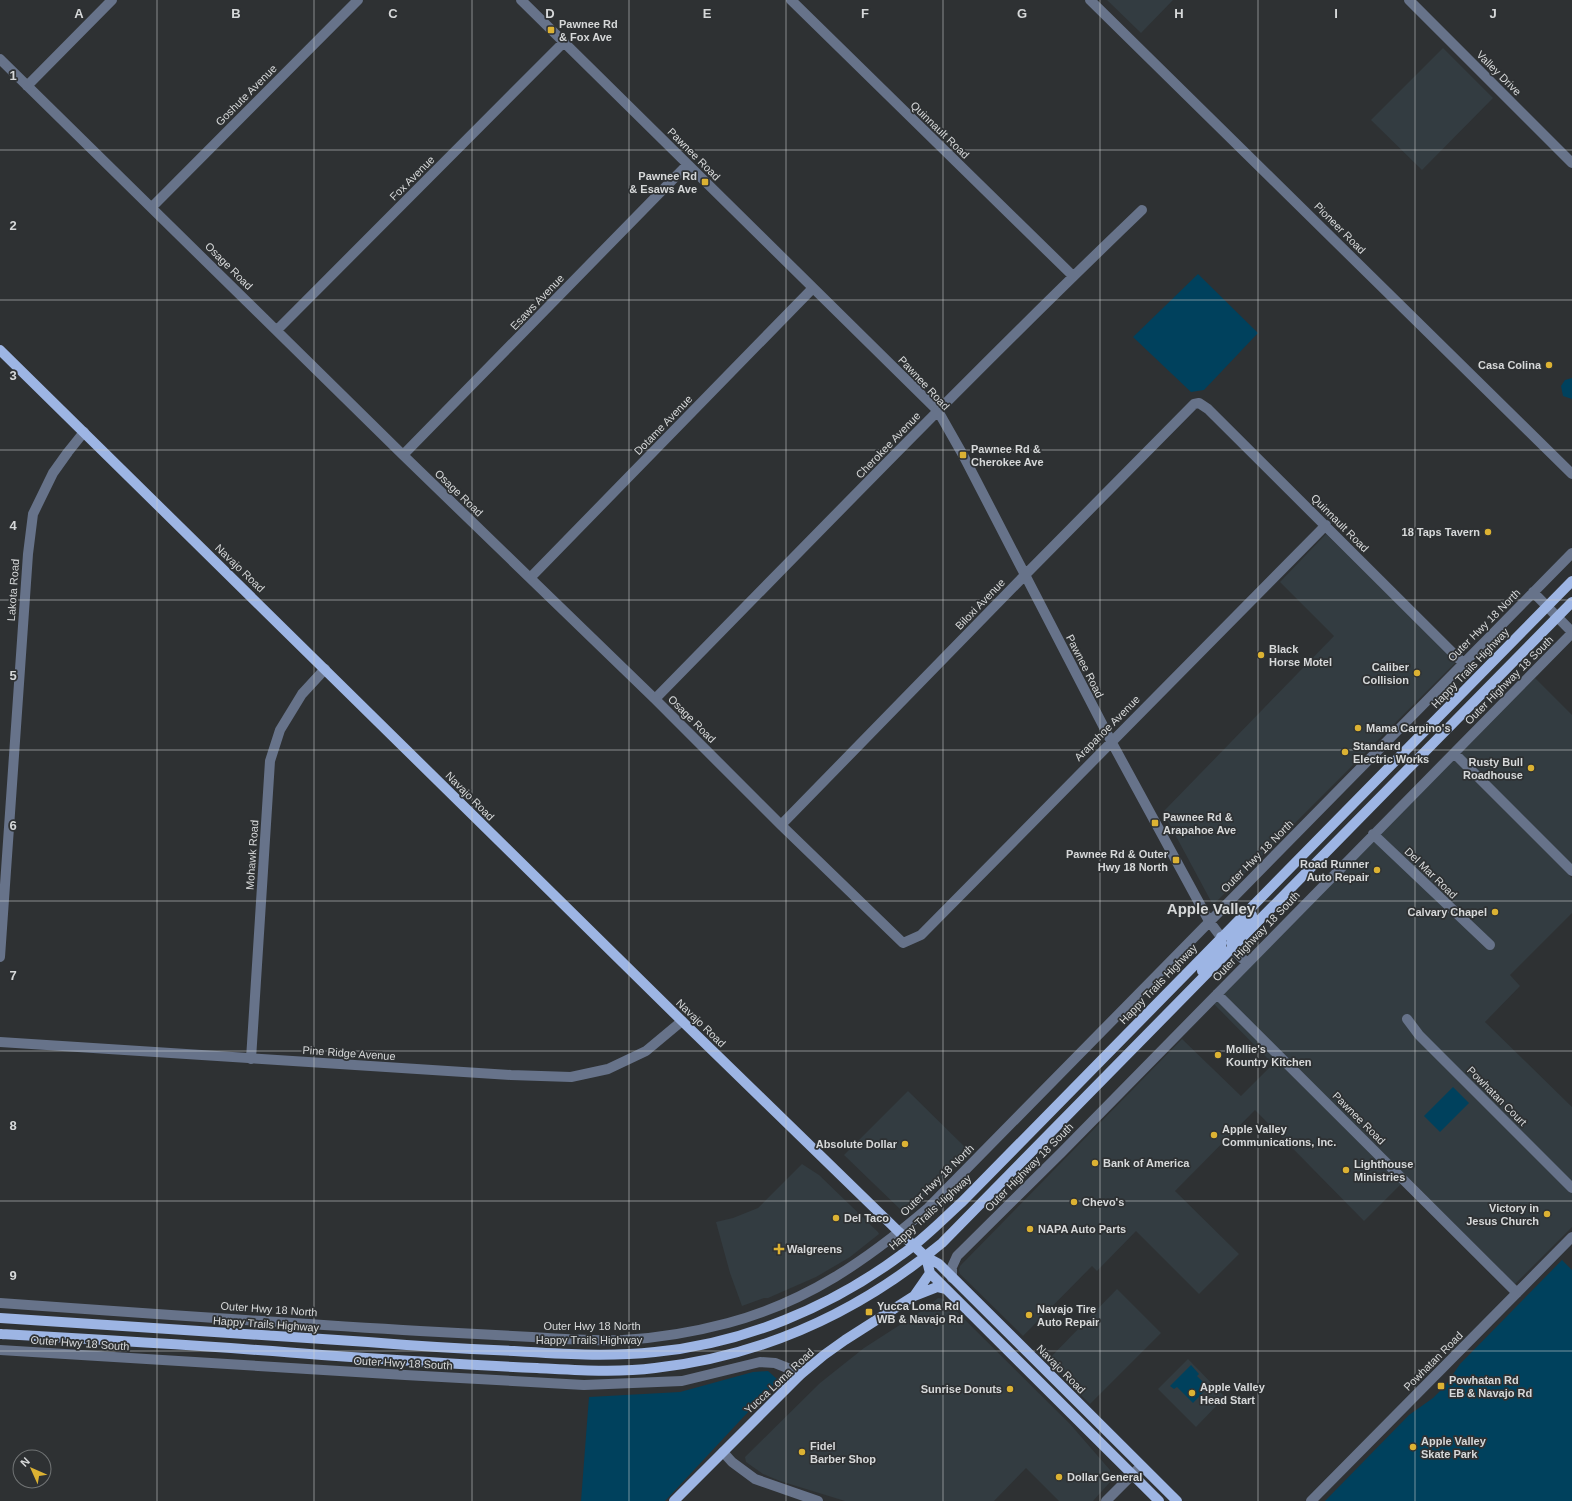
<svg xmlns="http://www.w3.org/2000/svg" width="1572" height="1501" font-family="Helvetica,sans-serif">
	<rect width="100%" height="100%" fill="#2e3133"/>
	<!-- built -->
	<path fill="#333c41" d="M1107,0H1173L1141,33Z
		M1443,48L1493,98L1422,170L1371,120Z
		M1326,534L1456,662L1213,905L1163,812L1334,636L1280,582Z
		M1535,678L1572,715V866L1460,754Z
		M1454,760L1572,878V913L1510,975L1520,986L1485,1022L1572,1107V1227L1515,1284L1408,1177L1364,1221L1255,1110L1175,1191L1239,1254L1199,1294L1136,1231L1097,1271L1092,1266L1023,1336L960,1274L959,1270L960,1266L1182,1039L1241,1096L1273,1064L1214,1004Z
		M908,1091L969,1151L908,1212L902,1211L844,1155Z
		M802,1164L819,1175L878,1232L879,1234L850,1257L816,1277L768,1298H764L742,1306L730,1273L716,1222L733,1218L758,1208Z
		M1117,1289L1161,1333L1090,1404L1047,1361Z
		M938,1298L944,1299L1070,1424L1110,1470L1111,1481L1093,1501H1059L1026,1468L994,1501H845L780,1481L763,1474L746,1462L745,1457L820,1383L864,1348L923,1310Z
		M1188,1359L1225,1397L1196,1427L1158,1389Z"/>
	<!-- green -->
	<path fill="#00415d" d="M1198,274L1258,333L1204,390L1191,392L1133,337Z
		M1572,378V399L1563,396L1561,386L1565,380Z
		M1453,1087L1469,1103L1440,1132L1424,1116Z
		M1562,1260L1572,1270V1501H1325L1409,1415L1433,1398L1445,1386L1460,1364Z
		M1191,1365L1199,1374L1197,1376L1208,1387L1193,1403L1177,1387L1174,1389L1170,1386Z
		M768,1371L778,1380L665,1501H581L589,1397L680,1392L753,1372Z"/>
	<g fill="none" stroke-linecap="round" stroke-linejoin="round">
		<!-- minor -->
		<path stroke="#67738a" stroke-width="10" d="M521,0L938,411L963,455L1111,741L1209,921L1221,937
			M791,0L1073,276
			M1090,0L1572,474
			M1409,0L1572,163
			M0,59L403,455L655,699L781,825L903,943L921,935L1326,525
			M27,86L112,0
			M152,207L358,0
			M277,330L564,42
			M403,455L687,165
			M530,578L813,288
			M1533,592L1572,632
			M655,699C816,535 976,369 1142,210
			M1454,753L1572,871
			M781,825L1025,575L1194,404L1199,403L1208,409L1463,663
			M1373,834L1490,945
			M1233,949L1247,963
			M0,957L28,554L33,514L53,473L68,452L84,432
			M1217,994L1517,1293
			M1407,1019L1419,1035L1572,1188
			M0,1042L511,1075L571,1077L608,1069L646,1051L682,1021
			M251,1059L270,761L280,730L302,694L325,669
			M952,1278V1267L957,1256L1061,1153L1572,633
			M0,1303C140,1313 280,1323 420,1331C457,1333 494,1335 532,1337C562,1339 593,1341 623,1340C659,1338 694,1332 728,1323C807,1302 867,1260 928,1208L1572,553
			M0,1350L405,1375L584,1385L682,1381L760,1362L775,1363L790,1369L800,1375
			M723,1452L732,1462L755,1479L818,1501
			M1106,1501L1141,1466
			M1311,1501L1572,1237"/>
		<!-- major -->
		<path stroke="#9db5e4" stroke-width="10" d="M0,350L682,1021L899,1232L926,1257L939,1264L1177,1501
			M1233,949L1231,943L1232,936L1252,915
			M1202,971L1221,950V937
			M926,1257L930,1273L1159,1501
			M914,1296L930,1273
			M0,1318C123,1326 245,1334 368,1342C416,1346 465,1349 514,1351C561,1354 608,1357 655,1352C743,1344 831,1307 901,1255C923,1240 942,1220 962,1202L1572,581
			M0,1334C107,1340 215,1346 322,1355C394,1360 466,1365 537,1368C577,1370 616,1373 655,1368C763,1356 859,1312 942,1243L1572,602
			M674,1501L800,1375L824,1355L845,1340L914,1296L937,1287L945,1289"/>
	</g>
	<!-- grid -->
	<path fill="none" stroke="#d6d8d9" stroke-width="1" stroke-opacity="0.55" d="M157,0V1501M314,0V1501M472,0V1501M629,0V1501M786,0V1501M943,0V1501M1100,0V1501M1258,0V1501M1415,0V1501M0,150H1572M0,300H1572M0,450H1572M0,600H1572M0,750H1572M0,901H1572M0,1051H1572M0,1201H1572M0,1351H1572"/>
	<!-- markers -->
	<g fill="#dcb233" stroke="#2e3133" stroke-width="1.5">
		<rect x="547" y="26" width="8" height="8" rx="2"/>
		<rect x="701" y="178" width="8" height="8" rx="2"/>
		<circle cx="1549" cy="365" r="4"/>
		<rect x="959" y="451" width="8" height="8" rx="2"/>
		<circle cx="1488" cy="532" r="4"/>
		<circle cx="1261" cy="655" r="4"/>
		<circle cx="1417" cy="673" r="4"/>
		<circle cx="1358" cy="728" r="4"/>
		<circle cx="1345" cy="752" r="4"/>
		<circle cx="1531" cy="768" r="4"/>
		<rect x="1151" y="819" width="8" height="8" rx="2"/>
		<rect x="1172" y="856" width="8" height="8" rx="2"/>
		<circle cx="1377" cy="870" r="4"/>
		<circle cx="1495" cy="912" r="4"/>
		<circle cx="1218" cy="1055" r="4"/>
		<circle cx="1214" cy="1135" r="4"/>
		<circle cx="905" cy="1144" r="4"/>
		<circle cx="1095" cy="1163" r="4"/>
		<circle cx="1346" cy="1170" r="4"/>
		<circle cx="1074" cy="1202" r="4"/>
		<circle cx="1547" cy="1214" r="4"/>
		<circle cx="836" cy="1218" r="4"/>
		<circle cx="1030" cy="1229" r="4"/>
		<path d="M777 1243h4v4h4v4h-4v4h-4v-4h-4v-4h4z"/>
		<rect x="865" y="1308" width="8" height="8" rx="2"/>
		<circle cx="1029" cy="1315" r="4"/>
		<rect x="1437" y="1382" width="8" height="8" rx="2"/>
		<circle cx="1010" cy="1389" r="4"/>
		<circle cx="1192" cy="1393" r="4"/>
		<circle cx="1413" cy="1447" r="4"/>
		<circle cx="802" cy="1452" r="4"/>
		<circle cx="1059" cy="1477" r="4"/>
	</g>
	<g text-anchor="middle" stroke-width="3.5" stroke-linejoin="round" paint-order="stroke">
		<!-- poi labels -->
		<g font-size="11" font-weight="bold" fill="#d6d8d9" stroke="#2e3133" text-anchor="start">
			<text x="559" y="28">Pawnee Rd<tspan x="559" dy="13">&amp; Fox Ave</tspan></text>
			<text x="697" y="180" text-anchor="end">Pawnee Rd<tspan x="697" dy="13">&amp; Esaws Ave</tspan></text>
			<text x="1541" y="369" text-anchor="end">Casa Colina</text>
			<text x="971" y="453">Pawnee Rd &amp;<tspan x="971" dy="13">Cherokee Ave</tspan></text>
			<text x="1480" y="536" text-anchor="end">18 Taps Tavern</text>
			<text x="1269" y="653">Black<tspan x="1269" dy="13">Horse Motel</tspan></text>
			<text x="1409" y="671" text-anchor="end">Caliber<tspan x="1409" dy="13">Collision</tspan></text>
			<text x="1366" y="732">Mama Carpino's</text>
			<text x="1353" y="750">Standard<tspan x="1353" dy="13">Electric Works</tspan></text>
			<text x="1523" y="766" text-anchor="end">Rusty Bull<tspan x="1523" dy="13">Roadhouse</tspan></text>
			<text x="1163" y="821">Pawnee Rd &amp;<tspan x="1163" dy="13">Arapahoe Ave</tspan></text>
			<text x="1168" y="858" text-anchor="end">Pawnee Rd &amp; Outer<tspan x="1168" dy="13">Hwy 18 North</tspan></text>
			<text x="1369" y="868" text-anchor="end">Road Runner<tspan x="1369" dy="13">Auto Repair</tspan></text>
			<text x="1487" y="916" text-anchor="end">Calvary Chapel</text>
			<text x="1226" y="1053">Mollie's<tspan x="1226" dy="13">Kountry Kitchen</tspan></text>
			<text x="1222" y="1133">Apple Valley<tspan x="1222" dy="13">Communications, Inc.</tspan></text>
			<text x="897" y="1148" text-anchor="end">Absolute Dollar</text>
			<text x="1103" y="1167">Bank of America</text>
			<text x="1354" y="1168">Lighthouse<tspan x="1354" dy="13">Ministries</tspan></text>
			<text x="1082" y="1206">Chevo's</text>
			<text x="1539" y="1212" text-anchor="end">Victory in<tspan x="1539" dy="13">Jesus Church</tspan></text>
			<text x="844" y="1222">Del Taco</text>
			<text x="1038" y="1233">NAPA Auto Parts</text>
			<text x="787" y="1253">Walgreens</text>
			<text x="877" y="1310">Yucca Loma Rd<tspan x="877" dy="13">WB &amp; Navajo Rd</tspan></text>
			<text x="1037" y="1313">Navajo Tire<tspan x="1037" dy="13">Auto Repair</tspan></text>
			<text x="1449" y="1384">Powhatan Rd<tspan x="1449" dy="13">EB &amp; Navajo Rd</tspan></text>
			<text x="1200" y="1391">Apple Valley<tspan x="1200" dy="13">Head Start</tspan></text>
			<text x="1002" y="1393" text-anchor="end">Sunrise Donuts</text>
			<text x="1421" y="1445">Apple Valley<tspan x="1421" dy="13">Skate Park</tspan></text>
			<text x="810" y="1450">Fidel<tspan x="810" dy="13">Barber Shop</tspan></text>
			<text x="1067" y="1481">Dollar General</text>
		</g>
		<!-- street labels -->
		<g font-size="11" fill="#d6d8d9" stroke="#2e3133">
			<text transform="translate(1499 73) rotate(45)" y="4">Valley Drive</text>
			<text transform="translate(246 95) rotate(-45)" y="4">Goshute Avenue</text>
			<text transform="translate(940 130) rotate(44)" y="4">Quinnault Road</text>
			<text transform="translate(694 154) rotate(45)" y="4">Pawnee Road</text>
			<text transform="translate(412 178) rotate(-45)" y="4">Fox Avenue</text>
			<text transform="translate(1340 228) rotate(45)" y="4">Pioneer Road</text>
			<text transform="translate(229 266) rotate(45)" y="4">Osage Road</text>
			<text transform="translate(537 302) rotate(-46)" y="4">Esaws Avenue</text>
			<text transform="translate(924 383) rotate(47)" y="4">Pawnee Road</text>
			<text transform="translate(663 425) rotate(-46)" y="4">Dotame Avenue</text>
			<text transform="translate(888 445) rotate(-46)" y="4">Cherokee Avenue</text>
			<text transform="translate(459 493) rotate(44)" y="4">Osage Road</text>
			<text transform="translate(1340 523) rotate(45)" y="4">Quinnault Road</text>
			<text transform="translate(240 568) rotate(44)" y="4">Navajo Road</text>
			<text transform="translate(13 590) rotate(-86)" y="4">Lakota Road</text>
			<text transform="translate(980 604) rotate(-46)" y="4">Biloxi Avenue</text>
			<text transform="translate(1484 625) rotate(-45)" y="4">Outer Hwy 18 North</text>
			<text transform="translate(1085 666) rotate(63)" y="4">Pawnee Road</text>
			<text transform="translate(1470 668) rotate(-46)" y="4">Happy Trails Highway</text>
			<text transform="translate(1509 680) rotate(-45)" y="4">Outer Highway 18 South</text>
			<text transform="translate(692 719) rotate(45)" y="4">Osage Road</text>
			<text transform="translate(1107 728) rotate(-45)" y="4">Arapahoe Avenue</text>
			<text transform="translate(470 796) rotate(45)" y="4">Navajo Road</text>
			<text transform="translate(252 855) rotate(-86)" y="4">Mohawk Road</text>
			<text transform="translate(1257 856) rotate(-45)" y="4">Outer Hwy 18 North</text>
			<text transform="translate(1431 873) rotate(44)" y="4">Del Mar Road</text>
			<text transform="translate(1256 936) rotate(-46)" y="4">Outer Highway 18 South</text>
			<text transform="translate(1158 984) rotate(-46)" y="4">Happy Trails Highway</text>
			<text transform="translate(701 1023) rotate(44)" y="4">Navajo Road</text>
			<text transform="translate(349 1053) rotate(4)" y="4">Pine Ridge Avenue</text>
			<text transform="translate(1497 1096) rotate(45)" y="4">Powhatan Court</text>
			<text transform="translate(1359 1118) rotate(45)" y="4">Pawnee Road</text>
			<text transform="translate(1029 1167) rotate(-45)" y="4">Outer Highway 18 South</text>
			<text transform="translate(937 1180) rotate(-44)" y="4">Outer Hwy 18 North</text>
			<text transform="translate(930 1212) rotate(-42)" y="4">Happy Trails Highway</text>
			<text transform="translate(269 1309) rotate(4)" y="4">Outer Hwy 18 North</text>
			<text transform="translate(266 1324) rotate(4)" y="4">Happy Trails Highway</text>
			<text x="592" y="1330">Outer Hwy 18 North</text>
			<text x="589" y="1344">Happy Trails Highway</text>
			<text transform="translate(80 1343) rotate(4)" y="4">Outer Hwy 18 South</text>
			<text transform="translate(1433 1361) rotate(-45)" y="4">Powhatan Road</text>
			<text transform="translate(403 1363) rotate(3)" y="4">Outer Hwy 18 South</text>
			<text transform="translate(1061 1369) rotate(45)" y="4">Navajo Road</text>
			<text transform="translate(779 1381) rotate(-43)" y="4">Yucca Loma Road</text>
		</g>
		<!-- district labels -->
		<g font-size="15" font-weight="bold" fill="#d6d8d9" stroke="#2e3133">
			<text x="1211" y="914">Apple Valley</text>
		</g>
	</g>
	<g font-size="13" text-anchor="middle" font-weight="bold" fill="#d6d8d9" stroke="#2e3133" stroke-width="3.5" stroke-linejoin="round" paint-order="stroke">
		<text x="79" y="18">A</text>
		<text x="236" y="18">B</text>
		<text x="393" y="18">C</text>
		<text x="550" y="18">D</text>
		<text x="707" y="18">E</text>
		<text x="865" y="18">F</text>
		<text x="1022" y="18">G</text>
		<text x="1179" y="18">H</text>
		<text x="1336" y="18">I</text>
		<text x="1493" y="18">J</text>
		<text x="13" y="80">1</text>
		<text x="13" y="230">2</text>
		<text x="13" y="380">3</text>
		<text x="13" y="530">4</text>
		<text x="13" y="680">5</text>
		<text x="13" y="830">6</text>
		<text x="13" y="980">7</text>
		<text x="13" y="1130">8</text>
		<text x="13" y="1280">9</text>
	</g>
	<!-- north arrow -->
	<g transform="translate(32 1469) rotate(315)"><circle r="19" fill="#2e3133" stroke="#717475"/>
	<path d="M0-3L7 15L0 10L-7 15Z" fill="#dcb233"/>
	<text y="-6" font-size="11" font-weight="bold" text-anchor="middle" fill="#d6d8d9">N</text>
	</g>
</svg>
